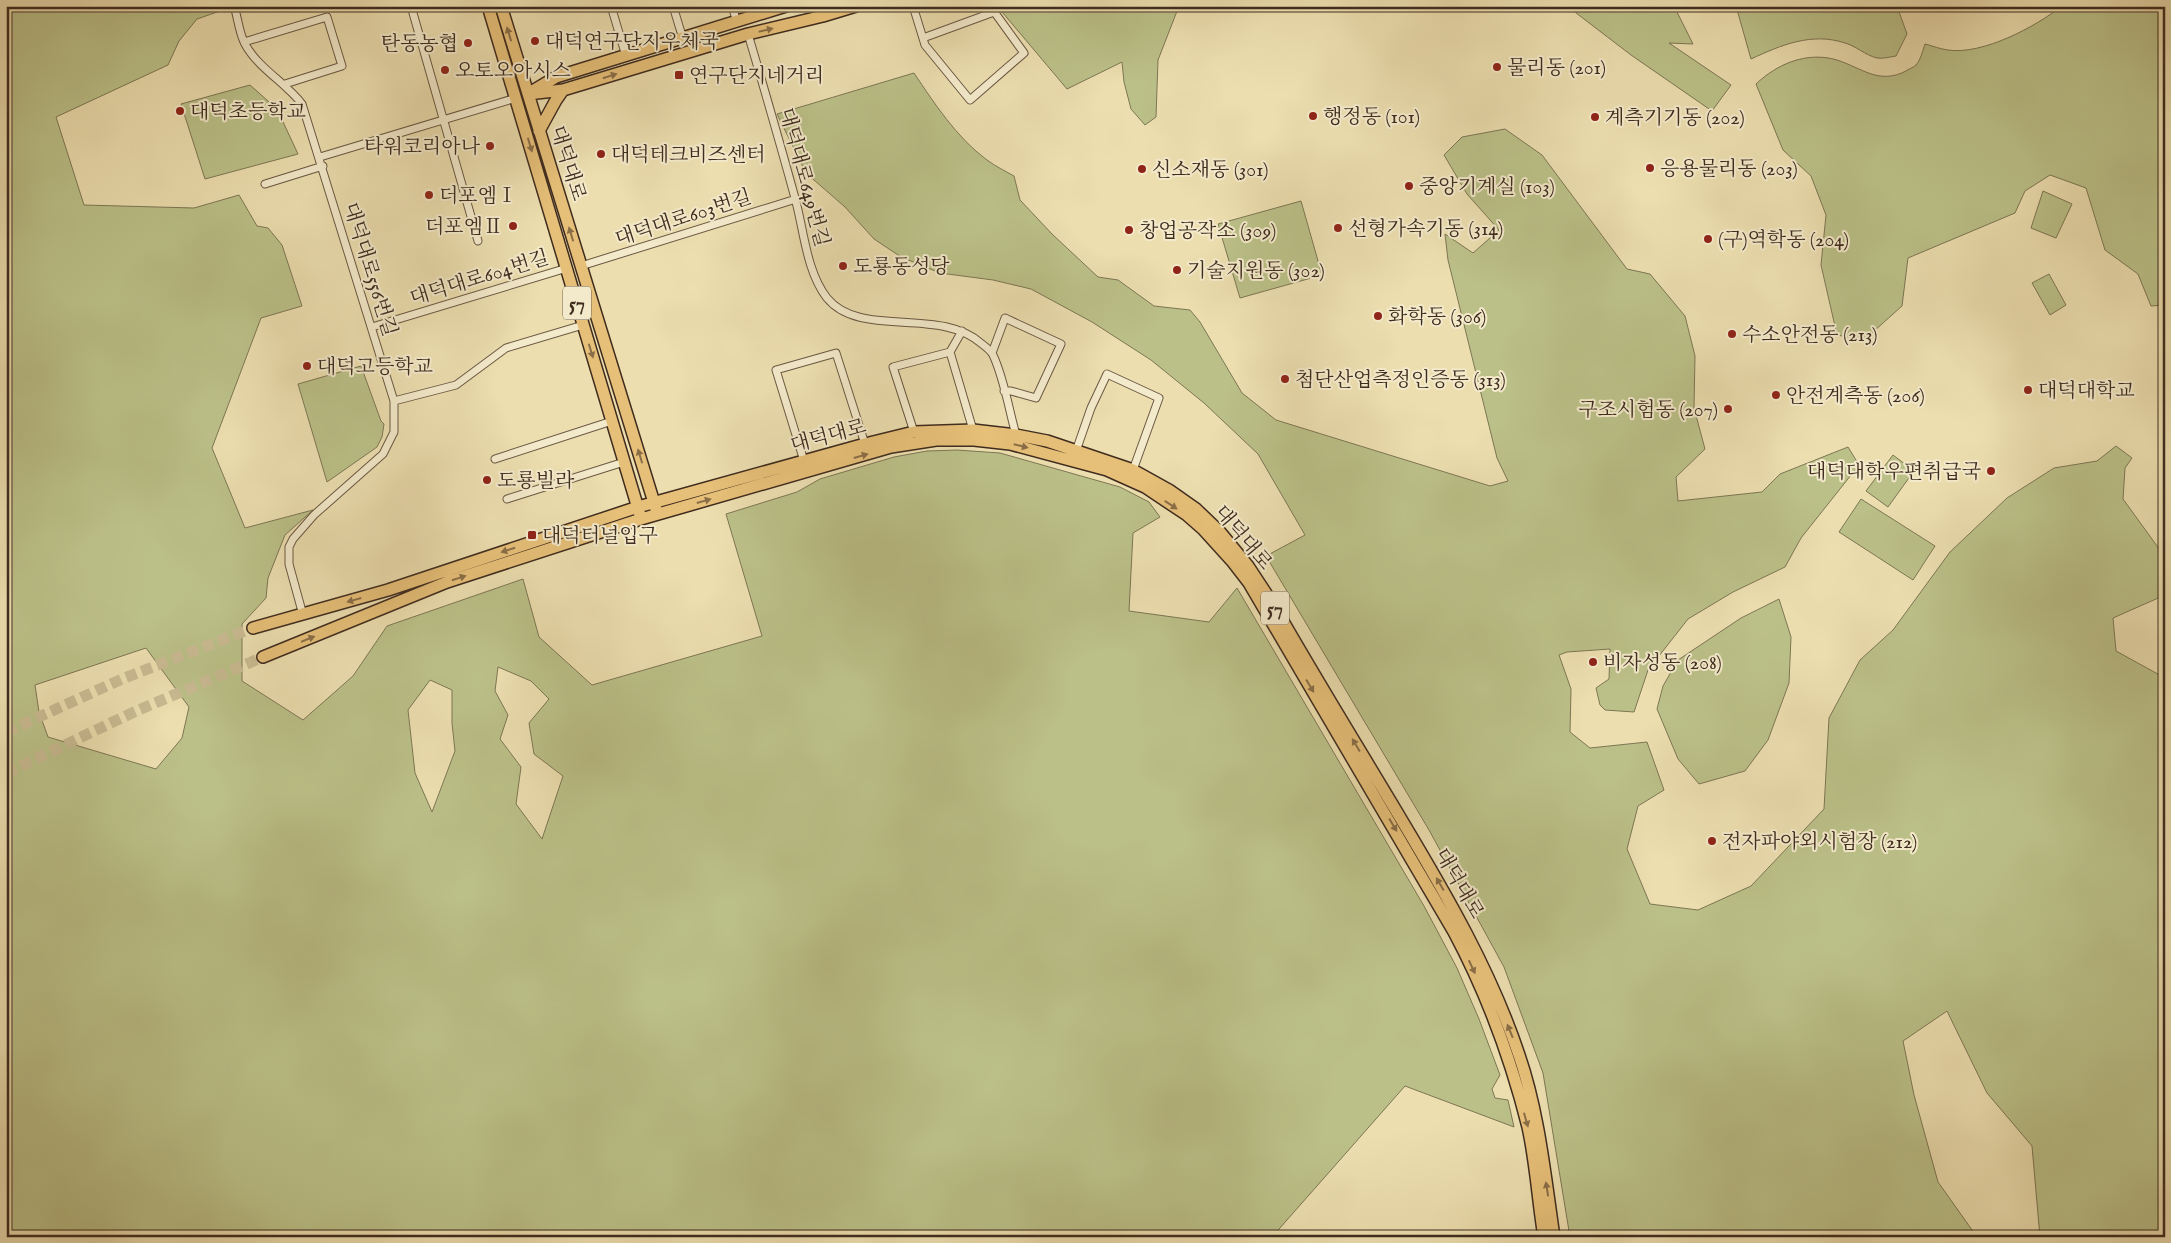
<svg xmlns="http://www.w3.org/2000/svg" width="2171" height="1243" font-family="'IM FELL English','Noto Serif KR',serif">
	<rect width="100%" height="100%" fill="#ecdeaf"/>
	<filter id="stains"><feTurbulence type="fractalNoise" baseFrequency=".004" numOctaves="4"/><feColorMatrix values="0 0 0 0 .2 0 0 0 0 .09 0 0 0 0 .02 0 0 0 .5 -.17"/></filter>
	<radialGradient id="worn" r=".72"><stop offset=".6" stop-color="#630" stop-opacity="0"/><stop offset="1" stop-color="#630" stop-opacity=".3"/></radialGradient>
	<!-- green -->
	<path fill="#bbc088" stroke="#7d7654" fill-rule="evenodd" d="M6,6H222L223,10L197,19L179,41L168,65L56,117L84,205L194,208L239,195L257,226L268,228L282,245L302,306L261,318L212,448L245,528L313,510L285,535L268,578L266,598L242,624V681L303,720L353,676L387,626L523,579L539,637L592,685L762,636L726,514L797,492L820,479L894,457L927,451L957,450L1000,453L1120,487L1149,502L1160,517L1133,533L1129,611L1209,622L1237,588L1424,906L1457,968L1479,1019L1500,1075L1492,1089L1495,1098L1508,1100L1514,1127L1405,1086L1272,1237H6ZM146,648L189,707L182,738L156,769L48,737L39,712L35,685ZM498,667L531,681L549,699L529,723L534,754L563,776L542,839L516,804L521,767L500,739L508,715L495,691ZM430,680L452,690V723L455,751L432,812L415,773L408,710Z
		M997,6H1179L1158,60L1156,117L1145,125L1131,109L1124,82L1122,62L1067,89Z
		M1567,6H1674L1693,44L1669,43L1731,85L1712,111L1631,55Z
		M1736,6H1897L1907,34L1896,56C1890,57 1882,59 1877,58C1865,55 1856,46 1845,43C1812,32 1781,45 1751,59Z
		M2062,6H2165V305L2151,306L2138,274L2105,250L2086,188L2050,175L2025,191L2015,213L1908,258L1902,306L1864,340L1837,335L1821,265L1826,215L1811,176L1783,150L1756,84C1777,64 1807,51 1837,60C1862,68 1879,85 1906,71C1908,69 1913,68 1916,65C1920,61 1923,50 1925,44C1933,46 1940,49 1948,50C1983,55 2035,27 2062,6Z
		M914,73C934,103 957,138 987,160C995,166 1005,171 1014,176L1020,200L1052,234L1098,277L1118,280L1154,306L1190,310L1200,322L1242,393L1276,420L1490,486L1508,481L1497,458L1448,260L1445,234L1473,253L1499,230L1467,194L1444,155L1462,137L1505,129L1542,155L1627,269L1650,274L1685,316L1695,356L1694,408L1705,449L1676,477L1678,501L1762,492L1780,474L1848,447L1859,465L1801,538L1785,567L1733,592L1688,619L1648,670L1634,712L1605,710L1600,705L1596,688L1609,679L1610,649L1567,652L1559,655L1571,689L1570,732L1590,748L1647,742L1664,790L1638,806L1627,849L1650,904L1698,910L1751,886L1824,809L1829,718L1860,660L1893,630L1950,552L2007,498L2054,468L2097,461L2116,446L2132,458L2125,468L2123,499L2165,557V595L2113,618L2116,651L2165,678V1237H2040L2032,1146L1987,1093L1947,1011L1903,1041L1914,1095L1938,1182L1977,1237H1570L1543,1073L1504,967L1429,830L1266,556L1305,535L1258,454L1204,403L1151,360L1092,322L1031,289L993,280L940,273L901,257L874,239L845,207L806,173L777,114Z
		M250,85L277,109L298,154L205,179L181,104Z
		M2043,191L2072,204L2056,238L2031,228Z
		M1301,201L1322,275L1240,298L1218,224Z
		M2049,274L2066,305L2050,315L2032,283Z
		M361,366L381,421L384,424L382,437L377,447L327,482L298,384Z
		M1893,455L1914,471L1888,507L1866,491Z
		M1861,499L1935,546L1913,580L1839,532Z
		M1779,599L1791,637L1789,683L1768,740L1745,771L1699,784L1678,759L1657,709L1663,686L1678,660L1741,618Z"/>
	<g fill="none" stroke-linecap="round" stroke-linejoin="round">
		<!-- primary-tunnel -->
		<path stroke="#c9ba92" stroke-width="11" stroke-dasharray="11 5.5" stroke-linecap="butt" d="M6,732L122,679L253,628
			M6,773L134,712L263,657"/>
		<defs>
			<path id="minor" d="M234,6C238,18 239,33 245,44C258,68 286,83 302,104L394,401V432L383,454L314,515L293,539L289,547V564L303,615
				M411,6L478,241
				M611,6L626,56
				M673,6L683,39
				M732,6L737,22
				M913,6L925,45L970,100L1024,53L990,6
				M748,34C764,88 780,143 795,198C804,230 806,271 827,298C860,339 940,306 982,344C986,347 991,351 993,355C1004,378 1009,410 1016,435
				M923,38L994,12
				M244,42L327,17L342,66L285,84
				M320,157L516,98
				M265,184L323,166
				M581,266L796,199
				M372,327L567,268
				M950,352L962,331
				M992,353L1005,318L1061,344L1036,398L1011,391H1004
				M394,401L456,385L506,348L583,325
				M914,432L893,367L950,352L973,430
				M1076,451L1091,408L1107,374L1159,398L1133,470
				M495,459L612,421
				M804,461L776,370L836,353L865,444
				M507,499L624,462"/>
			<path id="primary" d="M488,6L640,515
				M501,6L656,509
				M531,92L556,77L786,6
				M528,94L563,90L748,34L823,16L856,6
				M539,131L556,100L563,90
				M253,628L388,590L638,507L865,444L914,432L973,430L1016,435L1047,441L1133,470L1169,490L1196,509L1220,532L1248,566L1273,604C1314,676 1358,747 1401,819C1446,894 1491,971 1519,1055C1539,1113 1545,1176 1554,1237
				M263,657L447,582L641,519L891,447L936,440H974L1010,444L1107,470L1145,487L1187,515L1203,529L1232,561L1249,583L1454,932C1487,994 1511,1059 1528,1127C1536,1163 1538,1201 1544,1237"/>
		</defs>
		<!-- minor casing -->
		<use href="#minor" stroke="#6a5843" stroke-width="9"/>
		<!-- primary casing -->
		<use href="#primary" stroke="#3f2c1f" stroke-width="14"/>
		<!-- minor -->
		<use href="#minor" stroke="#f3eacb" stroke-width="7"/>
		<!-- primary -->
		<use href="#primary" stroke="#e6bf78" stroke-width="11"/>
	</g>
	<!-- one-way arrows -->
	<defs><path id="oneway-solid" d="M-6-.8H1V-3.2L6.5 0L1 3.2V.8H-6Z" transform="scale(1.25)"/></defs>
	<g fill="#8a6e47">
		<use href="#oneway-solid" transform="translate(766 30) rotate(-13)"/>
		<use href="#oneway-solid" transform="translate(509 34) rotate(-107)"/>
		<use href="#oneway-solid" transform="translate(610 76) rotate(-17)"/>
		<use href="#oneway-solid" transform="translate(530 145) rotate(73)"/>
		<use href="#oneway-solid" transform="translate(571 234) rotate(-107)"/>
		<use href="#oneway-solid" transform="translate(591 351) rotate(73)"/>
		<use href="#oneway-solid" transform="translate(1021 446) rotate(14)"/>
		<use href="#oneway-solid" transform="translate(640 456) rotate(-107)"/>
		<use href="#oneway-solid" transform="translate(861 456) rotate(-16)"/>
		<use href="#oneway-solid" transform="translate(704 501) rotate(-16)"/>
		<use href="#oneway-solid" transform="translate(1171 505) rotate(33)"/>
		<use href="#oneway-solid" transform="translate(508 550) rotate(162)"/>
		<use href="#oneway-solid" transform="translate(459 578) rotate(-18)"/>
		<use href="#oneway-solid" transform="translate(354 600) rotate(164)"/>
		<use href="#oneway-solid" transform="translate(308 639) rotate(-22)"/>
		<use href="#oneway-solid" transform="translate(1310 686) rotate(59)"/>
		<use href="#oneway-solid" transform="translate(1356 745) rotate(-121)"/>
		<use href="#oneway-solid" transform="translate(1393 825) rotate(59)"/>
		<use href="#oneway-solid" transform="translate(1440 884) rotate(-120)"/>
		<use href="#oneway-solid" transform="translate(1472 967) rotate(65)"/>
		<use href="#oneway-solid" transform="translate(1510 1031) rotate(-112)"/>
		<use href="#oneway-solid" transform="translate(1526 1120) rotate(74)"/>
		<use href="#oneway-solid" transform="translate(1547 1189) rotate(-99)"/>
	</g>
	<!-- markers -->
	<g fill="#8f2418" stroke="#f3eacb" stroke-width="2">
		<circle cx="535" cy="41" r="5"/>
		<circle cx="468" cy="43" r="5"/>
		<circle cx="1497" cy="67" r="5"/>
		<circle cx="445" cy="70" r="5"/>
		<rect x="674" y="70" width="10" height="10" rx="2.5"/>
		<circle cx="180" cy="111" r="5"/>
		<circle cx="1313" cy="116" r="5"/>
		<circle cx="1595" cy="117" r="5"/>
		<circle cx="490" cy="146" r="5"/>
		<circle cx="601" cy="154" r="5"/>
		<circle cx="1650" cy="168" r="5"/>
		<circle cx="1142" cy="169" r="5"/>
		<circle cx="1409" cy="186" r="5"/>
		<circle cx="429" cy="195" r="5"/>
		<circle cx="513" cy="226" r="5"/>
		<circle cx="1338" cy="228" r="5"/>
		<circle cx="1129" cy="230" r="5"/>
		<circle cx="1708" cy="239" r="5"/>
		<circle cx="843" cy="266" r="5"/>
		<circle cx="1177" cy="270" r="5"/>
		<circle cx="1378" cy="316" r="5"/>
		<circle cx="1732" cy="334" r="5"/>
		<circle cx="307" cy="366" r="5"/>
		<circle cx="1285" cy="379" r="5"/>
		<circle cx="2028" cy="390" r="5"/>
		<circle cx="1776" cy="395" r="5"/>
		<circle cx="1728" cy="409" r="5"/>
		<circle cx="1991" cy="471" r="5"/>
		<circle cx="487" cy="480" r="5"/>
		<rect x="527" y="530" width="10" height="10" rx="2.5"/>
		<circle cx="1593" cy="662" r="5"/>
		<circle cx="1712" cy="841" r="5"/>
	</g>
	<g text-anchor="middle" stroke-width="4" stroke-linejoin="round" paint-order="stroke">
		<!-- shield labels -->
		<g fill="#f3eacb" stroke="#756553" stroke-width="1">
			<rect x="563" y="286.5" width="28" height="33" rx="4"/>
			<rect x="1261" y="591.5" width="28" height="33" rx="4"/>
		</g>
		<g font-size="19" font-weight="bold" fill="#3f2c1f">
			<text x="577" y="310">57</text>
			<text x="1275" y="615">57</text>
		</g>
		<!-- poi labels -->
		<g font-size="20" fill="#3f2c1f" stroke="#f3eacb" text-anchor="start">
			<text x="545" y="48">대덕연구단지우체국</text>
			<text x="458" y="50" text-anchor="end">탄동농협</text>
			<text x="1507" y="74">물리동 (201)</text>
			<text x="455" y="77">오토오아시스</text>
			<text x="689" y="82">연구단지네거리</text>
			<text x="190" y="118">대덕초등학교</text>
			<text x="1323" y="123">행정동 (101)</text>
			<text x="1605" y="124">계측기기동 (202)</text>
			<text x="480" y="153" text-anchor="end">타워코리아나</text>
			<text x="611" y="161">대덕테크비즈센터</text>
			<text x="1660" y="175">응용물리동 (203)</text>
			<text x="1152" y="176">신소재동 (301)</text>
			<text x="1419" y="193">중앙기계실 (103)</text>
			<text x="439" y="202">더포엠Ⅰ</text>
			<text x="503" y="233" text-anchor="end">더포엠Ⅱ</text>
			<text x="1348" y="235">선형가속기동 (314)</text>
			<text x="1139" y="237">창업공작소 (309)</text>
			<text x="1718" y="246">(구)역학동 (204)</text>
			<text x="853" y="273">도룡동성당</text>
			<text x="1187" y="277">기술지원동 (302)</text>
			<text x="1388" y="323">화학동 (306)</text>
			<text x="1742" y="341">수소안전동 (213)</text>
			<text x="317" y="373">대덕고등학교</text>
			<text x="1295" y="386">첨단산업측정인증동 (313)</text>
			<text x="2038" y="397">대덕대학교</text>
			<text x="1786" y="402">안전계측동 (206)</text>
			<text x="1718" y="416" text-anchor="end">구조시험동 (207)</text>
			<text x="1981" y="478" text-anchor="end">대덕대학우편취급국</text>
			<text x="497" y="487">도룡빌라</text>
			<text x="542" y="542">대덕터널입구</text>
			<text x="1603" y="669">비자성동 (208)</text>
			<text x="1722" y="848">전자파야외시험장 (212)</text>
		</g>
		<!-- street labels -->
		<g font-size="20" fill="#3f2c1f" stroke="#f3eacb">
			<text transform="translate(569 163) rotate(73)" y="7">대덕대로</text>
			<text transform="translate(805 177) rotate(75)" y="7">대덕대로649번길</text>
			<text transform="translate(683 217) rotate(-18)" y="7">대덕대로603번길</text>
			<text transform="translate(371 269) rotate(73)" y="7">대덕대로556번길</text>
			<text transform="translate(479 277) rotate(-17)" y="7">대덕대로604번길</text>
			<text transform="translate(828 435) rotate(-15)" y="7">대덕대로</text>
			<text transform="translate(1244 537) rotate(50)" y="7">대덕대로</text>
			<text transform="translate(1460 883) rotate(60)" y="7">대덕대로</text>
		</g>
	</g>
	<!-- margin -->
	<rect width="2171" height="1243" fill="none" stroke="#ecdeaf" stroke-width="25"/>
	<rect x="8" y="8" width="2156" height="1228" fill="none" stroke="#3f2c1f" stroke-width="2.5"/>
	<rect x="12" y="12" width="2146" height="1218" fill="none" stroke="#3f2c1f"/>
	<rect width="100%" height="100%" filter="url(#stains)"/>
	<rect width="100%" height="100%" fill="url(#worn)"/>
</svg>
